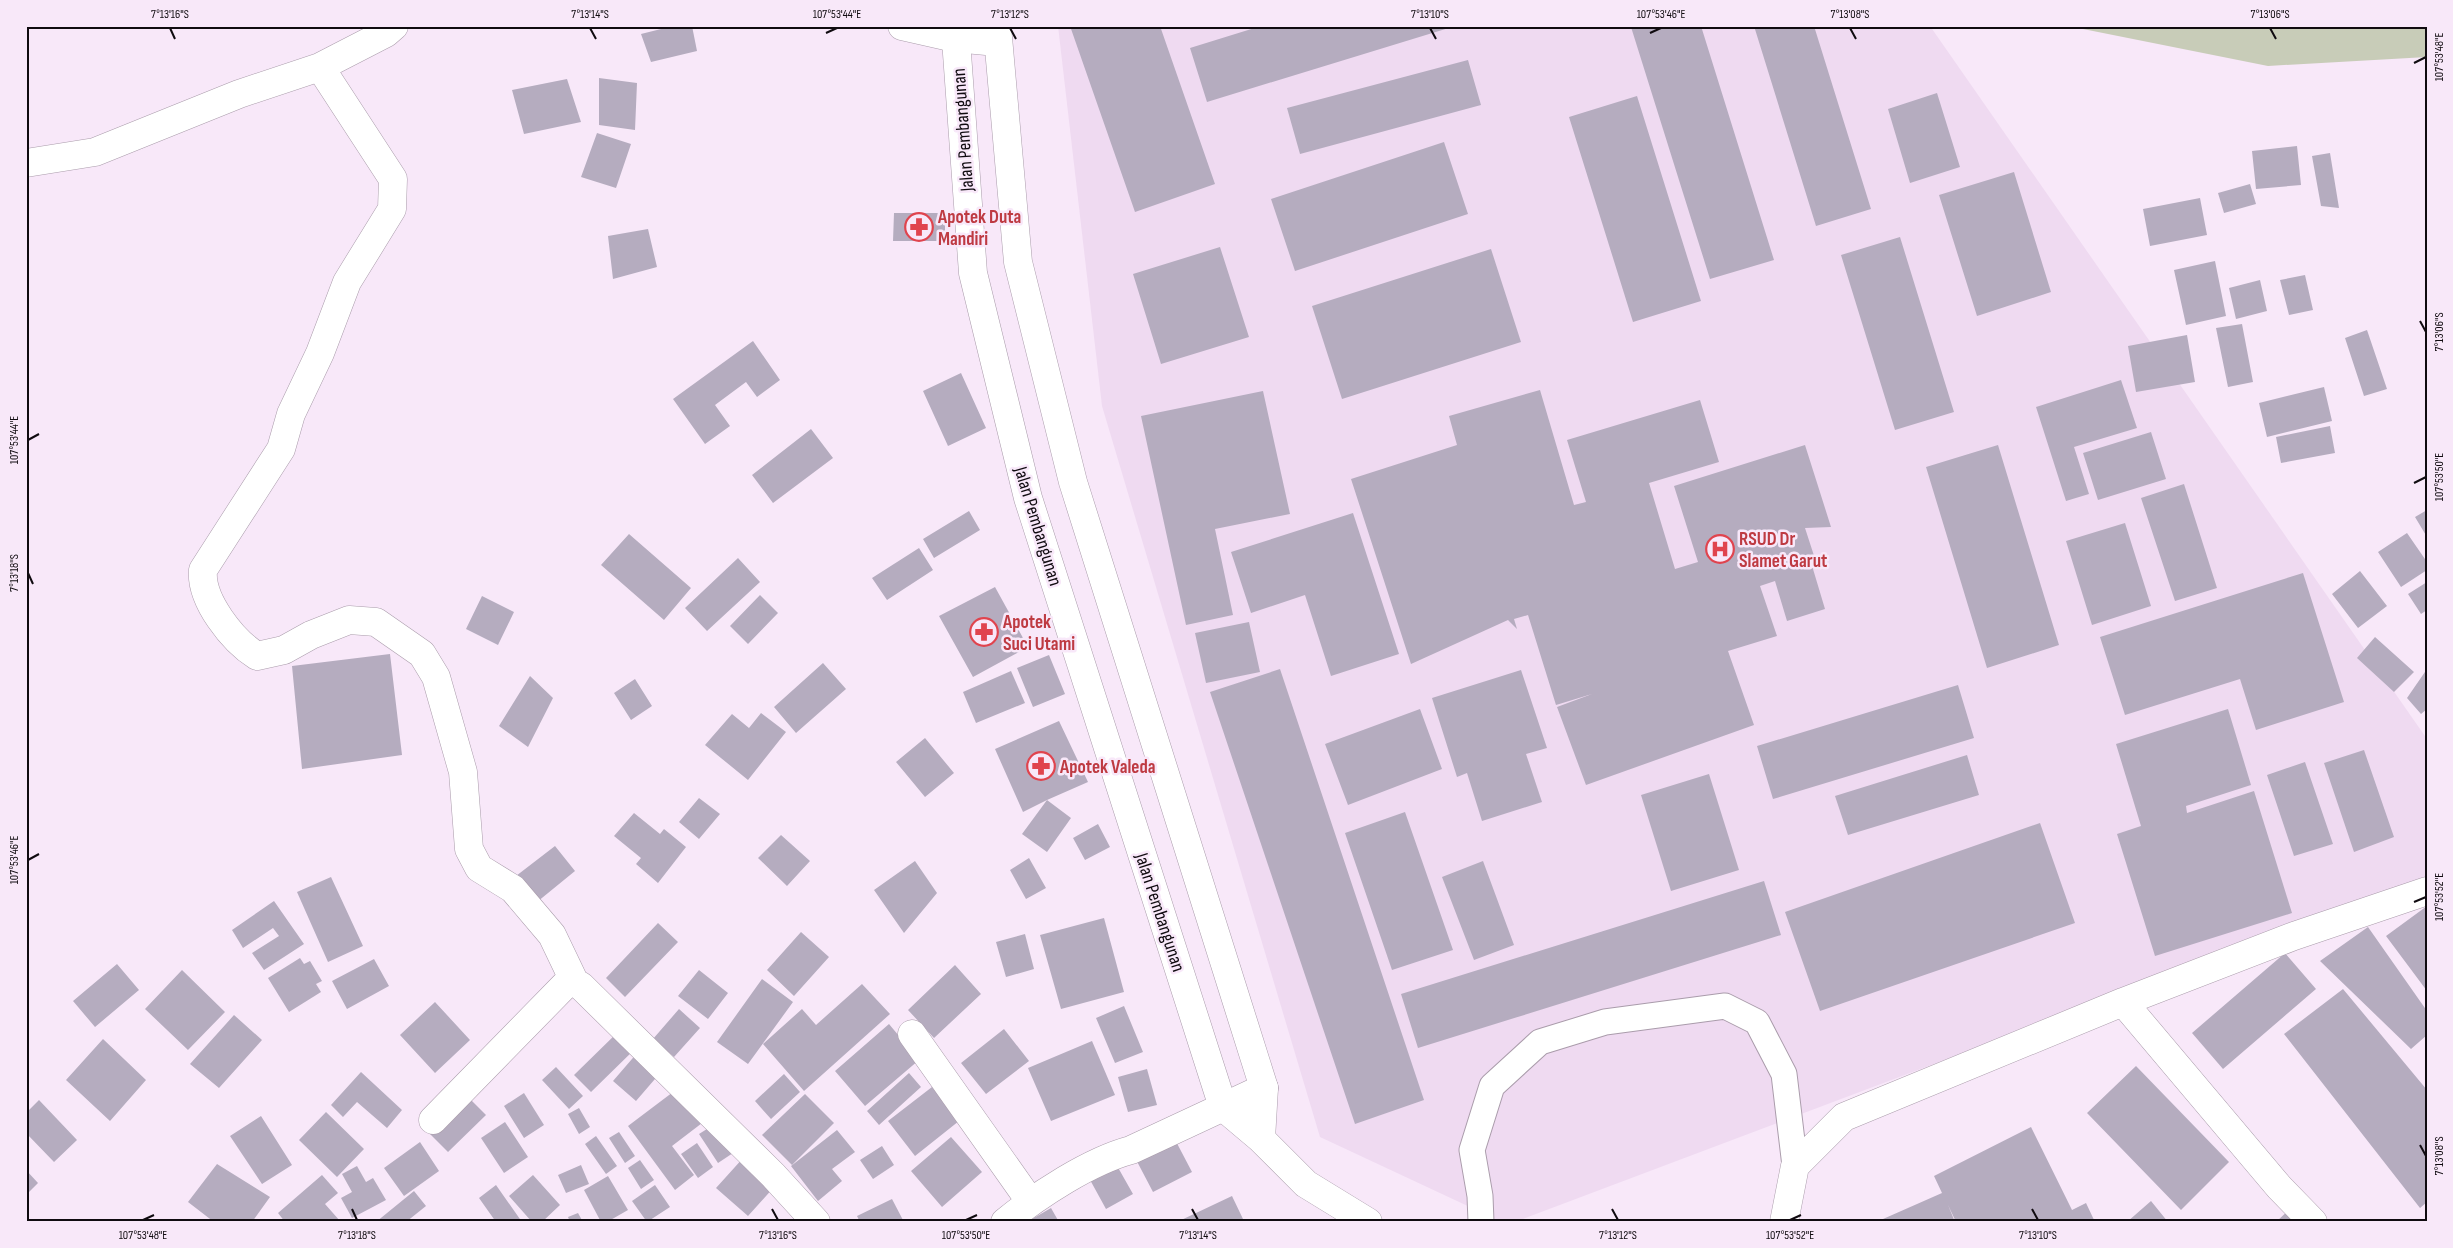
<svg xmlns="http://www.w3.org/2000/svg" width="2453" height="1248" font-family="'Sofia Sans Condensed',sans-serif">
	<rect width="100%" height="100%" fill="#f8e8f9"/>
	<!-- built -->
	<path fill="#efdaf1" d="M1058,26H1930L2427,739V878L1515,1222H1502L1320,1137L1102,406Z"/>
	<!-- green -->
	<path fill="#c8ccb8" d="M2068,26H2427V57L2268,66Z"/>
	<!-- building -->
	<path fill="#b5acbf" d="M673,26H692L697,51L651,62L641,34Z
		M1070,26H1160L1215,184L1135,212Z
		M1261,26H1452V27L1207,102L1190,48Z
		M1635,26H1701L1774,260L1710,279L1631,27Z
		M1754,26H1814L1871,209L1816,226Z
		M1468,60L1481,105L1300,154L1287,108Z
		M599,78L637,83L635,130L599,125Z
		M567,79L581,122L524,134L512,90Z
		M1937,93L1960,167L1910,183L1888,109Z
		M1637,96L1701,301L1633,322L1569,117Z
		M597,133L631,144L616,188L581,177Z
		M1444,142L1468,214L1295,271L1271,199Z
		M2297,146L2301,185L2256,189L2252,151Z
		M2330,153L2339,208L2321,206L2312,156Z
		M2014,172L2051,292L1977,316L1939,195Z
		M2250,184L2256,204L2224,213L2218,193Z
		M2200,198L2207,235L2150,246L2143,209Z
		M894,213H945V241H893Z
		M648,229L657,267L613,279L608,236Z
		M1900,237L1954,412L1895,430L1841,255Z
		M1220,247L1249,337L1161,364L1133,274Z
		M1491,249L1521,342L1342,399L1312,306Z
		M2215,261L2226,316L2186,325L2174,270Z
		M2305,275L2313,310L2289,315L2280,280Z
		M2260,280L2267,311L2236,319L2229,288Z
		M2242,324L2253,382L2228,387L2216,328Z
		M2367,330L2387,389L2364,396L2345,338Z
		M2187,335L2195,382L2136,392L2128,346Z
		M753,341L780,380L757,397L746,382L715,405L730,426L705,444L673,399Z
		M961,373L986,428L948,446L923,391Z
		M2121,380L2137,428L2074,447L2089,494L2066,501L2036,407Z
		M2324,387L2332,421L2267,437L2259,403Z
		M1540,390L1574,505L1586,502L1567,440L1700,400L1719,462L1649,483L1675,569L1698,562L1674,486L1805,445L1831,527L1805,528L1818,568L1813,569L1825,609L1787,621L1775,581L1760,586L1777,636L1728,651L1754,725L1586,785L1557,707L1592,694L1556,705L1528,615L1514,619L1517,629L1508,620L1411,664L1351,479L1457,445L1449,416Z
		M1263,391L1290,514L1215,529L1233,615L1186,625L1141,416Z
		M2330,426L2335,453L2281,463L2276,437Z
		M811,429L833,458L773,503L752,475Z
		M2151,432L2166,479L2098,500L2083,453Z
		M1998,445L2059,645L1987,668L1926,467Z
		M2184,484L2217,588L2175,601L2141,498Z
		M2427,510V537L2415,517Z
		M969,511L980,530L934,558L923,539Z
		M1353,513L1399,654L1331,676L1305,595L1251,613L1231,552Z
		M2125,523L2151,606L2092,625L2066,541Z
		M2407,533L2427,562V570L2401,587L2378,552Z
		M629,534L691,588L664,620L601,565Z
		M919,548L933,570L887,600L872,578Z
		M738,558L760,582L707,631L685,608Z
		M2360,571L2387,606L2358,628L2332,594Z
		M2303,573L2344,702L2256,730L2240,679L2125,715L2100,637Z
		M2427,582V610L2421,614L2408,594Z
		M995,587L1028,647L973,677L939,616Z
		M760,595L778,613L748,644L730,626Z
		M482,596L514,612L498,645L466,629Z
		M1249,622L1260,672L1206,683L1195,633Z
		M2375,637L2414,672L2394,692L2357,658Z
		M390,654L402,755L302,769L292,666Z
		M1049,655L1065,694L1033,707L1017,668Z
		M823,663L846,689L796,733L774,707Z
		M1280,669L1424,1100L1355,1124L1210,692Z
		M2427,669V709L2421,714L2407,698Z
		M1521,670L1547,748L1526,754L1542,802L1482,821L1467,773L1457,777L1432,698Z
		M1011,671L1025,703L976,723L963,692Z
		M530,676L553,698L528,747L499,726Z
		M635,679L652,706L631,720L614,693Z
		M1958,685L1974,738L1773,799L1757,746Z
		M1420,709L1442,769L1348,805L1325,744Z
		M2228,709L2251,785L2186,806L2187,813L2254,791L2292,913L2155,956L2117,834L2141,826L2116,744Z
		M761,713L786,732L748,780L705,745L732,714L749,728Z
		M1059,721L1088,782L1047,800L1071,818L1047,852L1022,834L1047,800L1023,812L995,749Z
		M925,738L954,773L925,797L896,762Z
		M2364,750L2394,837L2354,852L2324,763Z
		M1967,755L1979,795L1848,835L1835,796Z
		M2305,762L2333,844L2294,856L2267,775Z
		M1709,774L1739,870L1671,891L1641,795Z
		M699,798L720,814L699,839L679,822Z
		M1405,812L1453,950L1392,970L1345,833Z
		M634,813L660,834L664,829L686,847L658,883L636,864L641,858L614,836Z
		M2040,823L2075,923L1820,1011L1785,912Z
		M1098,824L1110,847L1085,860L1073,838Z
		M781,835L810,861L787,886L758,858Z
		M555,846L575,871L537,902L516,876Z
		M1029,858L1046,888L1026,899L1010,870Z
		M915,861L937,893L904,933L874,890Z
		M1483,861L1514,945L1474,960L1442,877Z
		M331,877L363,946L328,962L297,892Z
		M1764,881L1781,935L1418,1048L1401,994Z
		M274,901L304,944L264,970L252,953L279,936L273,928L243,948L232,930Z
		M2427,906V991L2386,936Z
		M1104,918L1124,992L1061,1009L1040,935Z
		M658,923L678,942L625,997L606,978Z
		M2368,927L2427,1011V1035L2411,1049L2320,961Z
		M801,932L829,957L794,996L767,970Z
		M1025,934L1034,969L1006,977L996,942Z
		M2285,953L2316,989L2223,1069L2192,1033Z
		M300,958L304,964L310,961L322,981L316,984L321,992L289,1012L268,978Z
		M374,959L389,986L347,1009L332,981Z
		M117,964L139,990L95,1027L73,1001Z
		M955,965L981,994L934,1038L908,1010Z
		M182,970L225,1012L188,1050L145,1009Z
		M699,970L728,993L708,1019L678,996Z
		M762,979L793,1002L748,1064L717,1042Z
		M862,984L890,1014L804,1091L763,1044L802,1009L816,1025Z
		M2343,989L2427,1090V1202L2420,1208L2284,1034Z
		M435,1002L470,1040L435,1073L400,1035Z
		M1124,1006L1143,1052L1115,1063L1096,1018Z
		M679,1009L700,1028L674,1057L653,1039Z
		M234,1015L262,1040L219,1088L190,1064Z
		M889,1024L919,1060L865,1106L835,1071Z
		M1004,1029L1029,1061L986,1094L961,1063Z
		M620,1030L637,1047L591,1092L574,1075Z
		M103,1039L146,1080L110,1121L66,1080Z
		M1092,1041L1115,1095L1051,1121L1028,1068Z
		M638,1052L661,1072L636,1101L613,1081Z
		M2136,1066L2229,1162L2181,1210L2087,1113Z
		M556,1067L583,1096L569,1109L542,1080Z
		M1147,1069L1157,1105L1128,1112L1118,1077Z
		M361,1072L402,1110L387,1128L357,1102L343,1117L331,1105Z
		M909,1073L921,1087L879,1125L867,1111Z
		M784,1074L800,1092L771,1119L755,1101Z
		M681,1086L706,1120L672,1146L694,1175L675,1190L628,1126Z
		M932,1087L959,1121L915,1156L888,1121Z
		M524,1093L544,1125L524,1138L504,1106Z
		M465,1094L486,1115L448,1152L427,1131Z
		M805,1094L834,1123L792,1165L762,1135Z
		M39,1100L77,1140L54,1162L26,1133V1113Z
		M579,1108L590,1127L579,1134L568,1114Z
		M326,1112L364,1149L337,1177L299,1140Z
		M261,1116L292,1165L262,1184L230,1136Z
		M505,1122L528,1157L504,1173L481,1138Z
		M718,1122L736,1151L718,1163L699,1134Z
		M2031,1127L2072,1210L2086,1203L2095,1222H1956L1948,1205L1955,1222H1885L1883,1219L1942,1193L1934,1176Z
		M837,1130L855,1152L832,1169L842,1181L818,1201L791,1166Z
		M1170,1130L1192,1172L1153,1192L1131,1150Z
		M619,1132L635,1156L625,1163L609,1138Z
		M596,1136L617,1166L606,1174L585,1144Z
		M951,1137L982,1172L942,1207L911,1171Z
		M420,1142L439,1171L404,1196L384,1168Z
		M697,1143L713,1167L698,1178L681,1154Z
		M882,1146L894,1165L873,1179L860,1160Z
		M744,1157L775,1186L748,1216L716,1188Z
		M640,1160L654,1180L641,1189L628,1168Z
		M217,1164L270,1197L252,1222H214L188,1202Z
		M1116,1164L1133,1194L1106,1209L1089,1178Z
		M581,1165L589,1184L566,1193L558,1175Z
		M357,1166L366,1182L373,1178L386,1200L352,1218L341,1198L352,1192L342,1174Z
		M26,1170L38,1183L26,1195Z
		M322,1175L338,1193L325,1204L340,1221L285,1222L278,1213Z
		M533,1175L560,1205L542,1222H532L509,1196Z
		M608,1176L628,1210L607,1222H601L584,1190Z
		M496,1185L522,1222H496L479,1198Z
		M655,1185L670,1207L647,1222L632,1201Z
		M414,1191L426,1206L406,1222H376Z
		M1232,1196L1243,1219L1237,1222H1177Z
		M892,1199L904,1222H860L857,1216Z
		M2151,1201L2168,1222H2127Z
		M1051,1208L1059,1222H1027Z
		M2290,1209L2302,1222H2276Z
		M578,1213L583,1222H570L568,1217Z"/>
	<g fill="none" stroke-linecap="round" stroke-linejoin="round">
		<defs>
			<path id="lane" d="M1481,1222L1480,1196L1472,1150L1492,1086L1540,1042L1605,1022L1725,1006L1757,1022L1784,1074L1795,1166"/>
			<path id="street" d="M902,26L955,38L997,42
				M320,67L393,179L392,209L347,282L320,353L291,414L281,449L203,570C200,600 233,641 257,656L284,650L311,635L349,620L376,622L422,654L436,677L463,772L469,849L479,868L513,889L552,935L575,983
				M26,163L95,152L239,94L320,67L386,33L394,26
				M2123,1002L2279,1187L2313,1222
				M912,1034L1030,1201
				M433,1120L566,984L575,983L581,986L773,1175L816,1222
				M1005,1222C1038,1195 1090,1161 1131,1150L1264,1088
				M1784,1222L1795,1166L1844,1117L2123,1002L2294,936L2427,891"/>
			<path id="secondary" d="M955,26L973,273L1028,498L1223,1107L1261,1139L1306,1184L1368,1222
				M997,26L1018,262L1073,482L1264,1088L1261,1139"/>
		</defs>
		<!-- lane casing -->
		<use href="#lane" stroke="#aa9cab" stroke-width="27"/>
		<!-- street casing -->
		<use href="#street" stroke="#aa9cab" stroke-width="29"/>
		<!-- secondary casing -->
		<use href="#secondary" stroke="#aa9cab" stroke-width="29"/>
		<!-- lane -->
		<use href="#lane" stroke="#fff" stroke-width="25"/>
		<!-- street -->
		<use href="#street" stroke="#fff" stroke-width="28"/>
		<!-- secondary -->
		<use href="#secondary" stroke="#fff" stroke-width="28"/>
	</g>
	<!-- ticks -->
	<path fill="none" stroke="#100b10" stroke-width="2" d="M170,28L175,39M590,28L596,39M1010,28L1016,39M1430,28L1436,39M1850,28L1856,39M2270,28L2276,39M826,33L837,28M1650,33L1661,28M2414,63L2426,57M2420,321L2426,332M28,440L39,434M2414,483L2426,477M28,573L33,584M28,860L39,854M2414,902L2426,897M2420,1145L2426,1156M352,1209L357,1220M772,1209L778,1220M1192,1209L1198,1220M1612,1209L1618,1220M2032,1209L2038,1220M143,1220L154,1215M966,1220L977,1215M1790,1220L1801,1215"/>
	<!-- icons -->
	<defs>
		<symbol id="pharmacy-ring" viewBox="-11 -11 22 22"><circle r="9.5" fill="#f8e8f9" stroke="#e0444e" stroke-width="1.5"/><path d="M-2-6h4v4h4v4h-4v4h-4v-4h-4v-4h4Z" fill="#e0444e"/></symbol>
		<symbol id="hospital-ring" viewBox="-11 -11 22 22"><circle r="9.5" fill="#f8e8f9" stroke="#e0444e" stroke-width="1.5"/><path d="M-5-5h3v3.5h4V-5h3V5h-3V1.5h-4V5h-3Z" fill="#e0444e"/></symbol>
	</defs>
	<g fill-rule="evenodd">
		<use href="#pharmacy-ring" x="903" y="211" width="32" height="32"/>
		<use href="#hospital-ring" x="1704" y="533" width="32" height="32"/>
		<use href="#pharmacy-ring" x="968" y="616" width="32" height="32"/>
		<use href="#pharmacy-ring" x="1025" y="750" width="32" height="32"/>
	</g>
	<g text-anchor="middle" stroke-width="5" stroke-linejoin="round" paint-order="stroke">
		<!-- street labels -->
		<g font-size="19" fill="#100b10" stroke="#f8e8f9">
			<text transform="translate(962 130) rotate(-94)" y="7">Jalan Pembangunan</text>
			<text transform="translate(1039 526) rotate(73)" y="7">Jalan Pembangunan</text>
			<text transform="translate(1161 912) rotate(72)" y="7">Jalan Pembangunan</text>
		</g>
		<!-- health labels -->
		<g font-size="19" font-weight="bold" fill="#be3a42" stroke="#f8e8f9" text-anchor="start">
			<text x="938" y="223">Apotek Duta<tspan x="938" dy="22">Mandiri</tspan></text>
			<text x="1739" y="545">RSUD Dr<tspan x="1739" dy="22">Slamet Garut</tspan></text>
			<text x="1003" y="628">Apotek<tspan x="1003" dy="22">Suci Utami</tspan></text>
			<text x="1060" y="773">Apotek Valeda</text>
		</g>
	</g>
	<!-- border -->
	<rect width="2453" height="1248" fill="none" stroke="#f8e8f9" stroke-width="55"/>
	<rect x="28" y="28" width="2398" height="1192" fill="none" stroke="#100b10" stroke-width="2"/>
	<g font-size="12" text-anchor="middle" fill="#100b10">
		<text x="170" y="18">7°13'16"S</text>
		<text x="590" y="18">7°13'14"S</text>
		<text x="837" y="18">107°53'44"E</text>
		<text x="1010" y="18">7°13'12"S</text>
		<text x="1430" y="18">7°13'10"S</text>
		<text x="1661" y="18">107°53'46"E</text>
		<text x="1850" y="18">7°13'08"S</text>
		<text x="2270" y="18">7°13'06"S</text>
		<text transform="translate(2439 57) rotate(-90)" y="4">107°53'48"E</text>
		<text transform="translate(2439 332) rotate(-90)" y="4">7°13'06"S</text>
		<text transform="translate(14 440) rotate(-90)" y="4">107°53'44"E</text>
		<text transform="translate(2439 477) rotate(-90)" y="4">107°53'50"E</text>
		<text transform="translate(14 573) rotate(-90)" y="4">7°13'18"S</text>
		<text transform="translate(14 860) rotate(-90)" y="4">107°53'46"E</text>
		<text transform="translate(2439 897) rotate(-90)" y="4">107°53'52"E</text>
		<text transform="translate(2439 1156) rotate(-90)" y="4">7°13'08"S</text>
		<text x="143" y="1239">107°53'48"E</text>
		<text x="357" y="1239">7°13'18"S</text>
		<text x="778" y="1239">7°13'16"S</text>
		<text x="966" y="1239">107°53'50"E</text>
		<text x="1198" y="1239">7°13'14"S</text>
		<text x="1618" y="1239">7°13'12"S</text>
		<text x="1790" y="1239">107°53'52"E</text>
		<text x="2038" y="1239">7°13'10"S</text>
	</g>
</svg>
